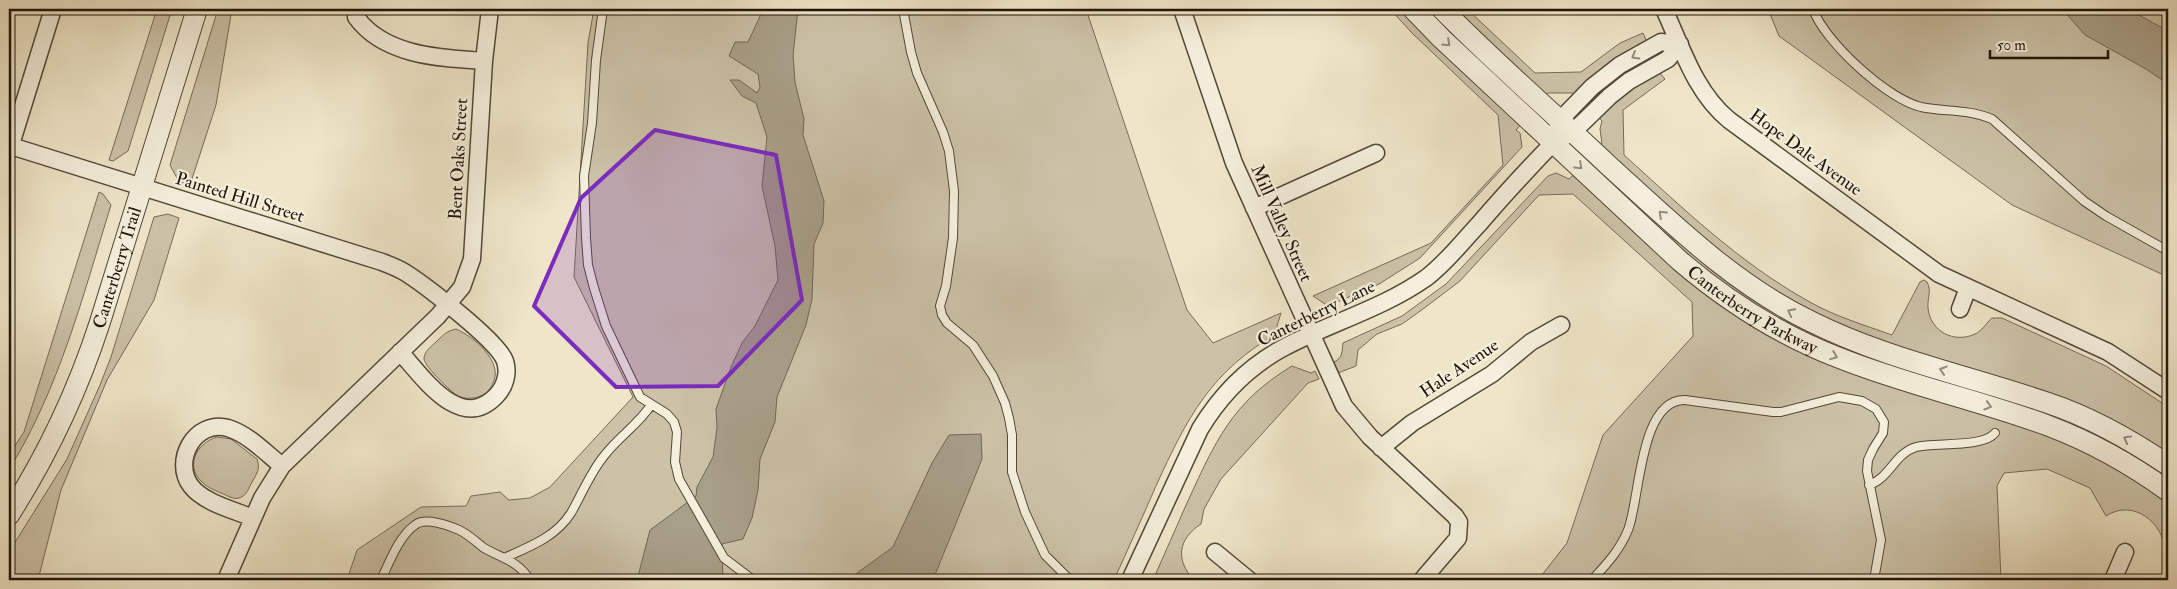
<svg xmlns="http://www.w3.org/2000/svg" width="2177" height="589" font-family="'IM FELL Double Pica',serif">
	<rect width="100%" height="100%" fill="#efe6c9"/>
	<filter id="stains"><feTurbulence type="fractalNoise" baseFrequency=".004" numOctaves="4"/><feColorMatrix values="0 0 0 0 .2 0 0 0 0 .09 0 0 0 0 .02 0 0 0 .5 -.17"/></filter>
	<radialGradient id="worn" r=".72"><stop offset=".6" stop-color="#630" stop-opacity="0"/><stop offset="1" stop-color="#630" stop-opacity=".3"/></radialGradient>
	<!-- green -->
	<path fill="#ccc2a8" stroke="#766b58" d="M157,9H172L128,151L113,161L109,160Z
		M218,9H232L216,105L190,185L179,182L170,165Z
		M594,9H1086L1187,310L1213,343L1281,313L1277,326L1280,332C1211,370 1187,418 1156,486C1142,518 1128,549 1114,580H347L357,550L421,507L466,506L471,496L500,492L509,500L530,498L550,487L633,397L574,277L588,43Z
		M1390,9H1404L1522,123L1516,130L1520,133L1522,147L1420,258L1379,284L1328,306L1313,296L1431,243L1503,165L1498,115L1412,33Z
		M1451,9H1467L1535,73L1581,72L1620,43L1643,33L1647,42L1575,95L1573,93H1548L1544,96Z
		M1768,9H2168V277L2012,205L1779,36Z
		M1653,53L1656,57L1583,112L1580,108L1600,87Z
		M1659,72L1665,79L1623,110L1624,155C1684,209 1737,261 1808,301C1834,316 1864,325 1892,335L1920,282L1924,280L1927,282C1932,291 1927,299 1928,308C1930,331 1954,344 1975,334C1982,331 1986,323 1992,318H2002L2106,366L2168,407V458L1881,344L1762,288L1599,148L1602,144L1600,129L1602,121L1598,117L1629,89Z
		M1556,173L1569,179L1576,173L1699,284L1961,405L2080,447L2168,500V551H2165C2164,523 2133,498 2106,516L2090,488L2047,469L2004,473L1997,486L2001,580H1538L1567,543L1603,435L1693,336L1692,302L1573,194L1539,195L1460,281L1423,309L1402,324L1377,334L1358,350L1356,366L1338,373L1334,362C1343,358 1342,351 1343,343L1402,316L1446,284L1548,176Z
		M99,192L103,194L111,205C82,299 60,386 9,470V455L24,432Z
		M1625,197L1668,235L1738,287L2081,424L2168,473V484L1788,328L1700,269Z
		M168,214L179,218L154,300L107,380L61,490L38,580H9V552L67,459L100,385L111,357L154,217Z
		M456,329C473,336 504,362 493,383C490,389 487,394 480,396C473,399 465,399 458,396C451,392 425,367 424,359C424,351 432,346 437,341C443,335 447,331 456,329Z
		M1292,366L1311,373L1315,371L1319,379L1308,383L1221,479L1204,509L1201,524C1178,539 1175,560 1194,580H1153C1164,554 1176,529 1187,503C1215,442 1232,402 1292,366Z
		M217,437L231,439L257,459C261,469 256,475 251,484C248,490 246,496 239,498C233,500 227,495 221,493C214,490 206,487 201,481C185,465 197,443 217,437Z"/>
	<!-- water -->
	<path fill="#a89f88" stroke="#716755" d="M760,9H798L793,55L795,82L804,119L803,135L824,201L823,223L814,244L812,299L806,325L777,397L775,422L760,459L758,490L752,518L743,539L722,544L723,580H637L650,530L696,496L697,487L713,457L717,428L716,409L731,367L742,343L755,326L778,280L775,246L762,186L767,137L756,103L742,96L730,80H739L757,93L760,87L758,74L729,56L735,42H748L761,14Z
		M2062,9H2128L2168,31V84L2146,69L2085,35Z
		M981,434L982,459L933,580H854L857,573L893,547L932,463L949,435Z"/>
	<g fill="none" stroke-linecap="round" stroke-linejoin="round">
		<defs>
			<path id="service" d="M603,9L596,60L592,123L584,176L586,238L588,265L594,288L606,326L640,397L667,414L674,422L677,432L675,462L679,479L724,558L753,580
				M903,9L911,52L917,73L943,132L949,151L954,191L953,238L946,286L940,306L942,315L947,323L973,345L993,376L1005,403L1009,418L1012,435V472L1025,512L1045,555L1070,580
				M1813,9C1824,41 1887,99 1921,107C1945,112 1969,109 1992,119L2084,201L2106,216L2168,251
				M1869,485C1890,478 1894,454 1916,447C1935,442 1983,448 1995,433
				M504,558C529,547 556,537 571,513C582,494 590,473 604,456C618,437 638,425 651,405
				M381,580C389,563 399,536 415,525C425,517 448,525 459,530C468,534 476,542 484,548C503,559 517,560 530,580
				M1592,580C1606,565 1620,550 1628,530C1640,501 1639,399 1685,400L1773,412H1781L1839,397L1862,401L1876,409L1884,422L1883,433L1873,449L1868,460L1867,471L1881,540L1874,580"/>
			<path id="minor" d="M1182,9L1234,163L1344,406L1370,437L1455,516L1459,522L1458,538L1422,580
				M1664,9C1682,48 1695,92 1729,120L1939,274L2108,352L2168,391
				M356,17C384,56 440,58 484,61
				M1557,131L1560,120L1592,87L1620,65L1661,42L1680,44
				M11,146L382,262C390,265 398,268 406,273C426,286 498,341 505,361C509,373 505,387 496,396C460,433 423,377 400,352
				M9,151L53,9
				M1254,208L1376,153
				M1960,309L1968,288
				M1381,448L1412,423L1492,374L1531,342L1561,325
				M253,518C234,510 204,503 191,486C172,461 195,419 228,428C248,434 266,453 282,466
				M1215,552L1249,580
				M226,580L262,498L282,466L438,316L462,287L472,259L484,61L490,9
				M1130,580L1200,429C1220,396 1248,367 1283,348C1329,323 1382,309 1426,278C1446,263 1462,242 1479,224C1503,196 1528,169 1553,143L1573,132L1610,96L1629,81L1668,59L1680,44
				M2113,580L2125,552"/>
			<g id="tertiary">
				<path id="s1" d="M1413,9L1441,38L1680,261C1727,301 1780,335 1837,357C1906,385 1980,400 2049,426C2091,442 2132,465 2168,491"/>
				<path d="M1442,9C1495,63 1553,113 1608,165C1672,223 1733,284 1812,322C1886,359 1970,376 2048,403C2090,417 2131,440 2168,465"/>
				<path id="s2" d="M9,515C48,454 78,390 100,322L197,9"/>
			</g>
		</defs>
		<!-- service casing -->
		<use href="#service" stroke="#534839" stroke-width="10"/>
		<!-- minor casing -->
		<use href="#minor" stroke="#534839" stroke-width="19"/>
		<!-- tertiary casing -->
		<use href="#tertiary" stroke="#534839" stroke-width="22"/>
		<!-- service -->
		<use href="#service" stroke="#f5efdc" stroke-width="8"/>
		<!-- minor -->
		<use href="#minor" stroke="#f5efdc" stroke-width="16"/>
		<!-- tertiary -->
		<use href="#tertiary" stroke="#f5efdc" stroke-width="20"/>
	</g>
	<!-- one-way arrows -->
	<defs><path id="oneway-chevron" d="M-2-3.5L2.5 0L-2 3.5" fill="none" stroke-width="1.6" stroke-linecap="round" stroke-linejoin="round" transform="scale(1.25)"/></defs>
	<g stroke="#958c7d">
		<use href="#oneway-chevron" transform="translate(1447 43) rotate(43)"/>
		<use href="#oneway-chevron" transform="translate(1635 56) rotate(150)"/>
		<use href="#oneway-chevron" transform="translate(1579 166) rotate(43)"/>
		<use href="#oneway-chevron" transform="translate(1662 214) rotate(-137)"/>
		<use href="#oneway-chevron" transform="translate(1791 312) rotate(-152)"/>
		<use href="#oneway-chevron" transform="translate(1834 356) rotate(22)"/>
		<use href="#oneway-chevron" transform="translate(1943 370) rotate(-162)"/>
		<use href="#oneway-chevron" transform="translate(1988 406) rotate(17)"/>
		<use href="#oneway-chevron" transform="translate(2127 439) rotate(-151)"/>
	</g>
	<!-- marked area -->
	<path fill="#7b2cbf" fill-opacity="0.2" stroke="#7b2cbf" stroke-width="4" stroke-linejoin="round" d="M655,130L776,155L802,300L718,386L616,387L534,306L581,198Z"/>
	<g text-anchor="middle" stroke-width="4.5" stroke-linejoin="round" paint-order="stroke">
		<!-- street labels -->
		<g font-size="18" fill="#1f1409" stroke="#f5efdc">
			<text transform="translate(1806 152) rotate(36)" y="6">Hope Dale Avenue</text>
			<text transform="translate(458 159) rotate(-87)" y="6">Bent Oaks Street</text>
			<text transform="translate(240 197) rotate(17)" y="6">Painted Hill Street</text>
			<text transform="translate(1282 223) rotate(66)" y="6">Mill Valley Street</text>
			<text dy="6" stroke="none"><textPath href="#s2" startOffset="271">Canterberry Trail</textPath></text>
			<text dy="6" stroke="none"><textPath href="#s1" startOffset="455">Canterberry Parkway</textPath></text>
			<text transform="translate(1316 313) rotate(-26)" y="6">Canterberry Lane</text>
			<text transform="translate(1459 368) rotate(-34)" y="6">Hale Avenue</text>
		</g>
	</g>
	<!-- margin -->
	<rect width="2177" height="589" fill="none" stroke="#efe6c9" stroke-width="30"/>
	<rect x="10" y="10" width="2157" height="569" fill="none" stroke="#1f1409" stroke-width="2.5"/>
	<rect x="15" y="15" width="2147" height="559" fill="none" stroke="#1f1409"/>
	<!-- scale -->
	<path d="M1990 50v8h118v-8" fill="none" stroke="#1f1409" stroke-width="2.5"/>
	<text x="1997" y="50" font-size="15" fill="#1f1409" stroke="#f5efdc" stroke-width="4" paint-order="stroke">50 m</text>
	<rect width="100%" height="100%" filter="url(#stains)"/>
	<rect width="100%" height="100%" fill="url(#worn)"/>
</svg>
